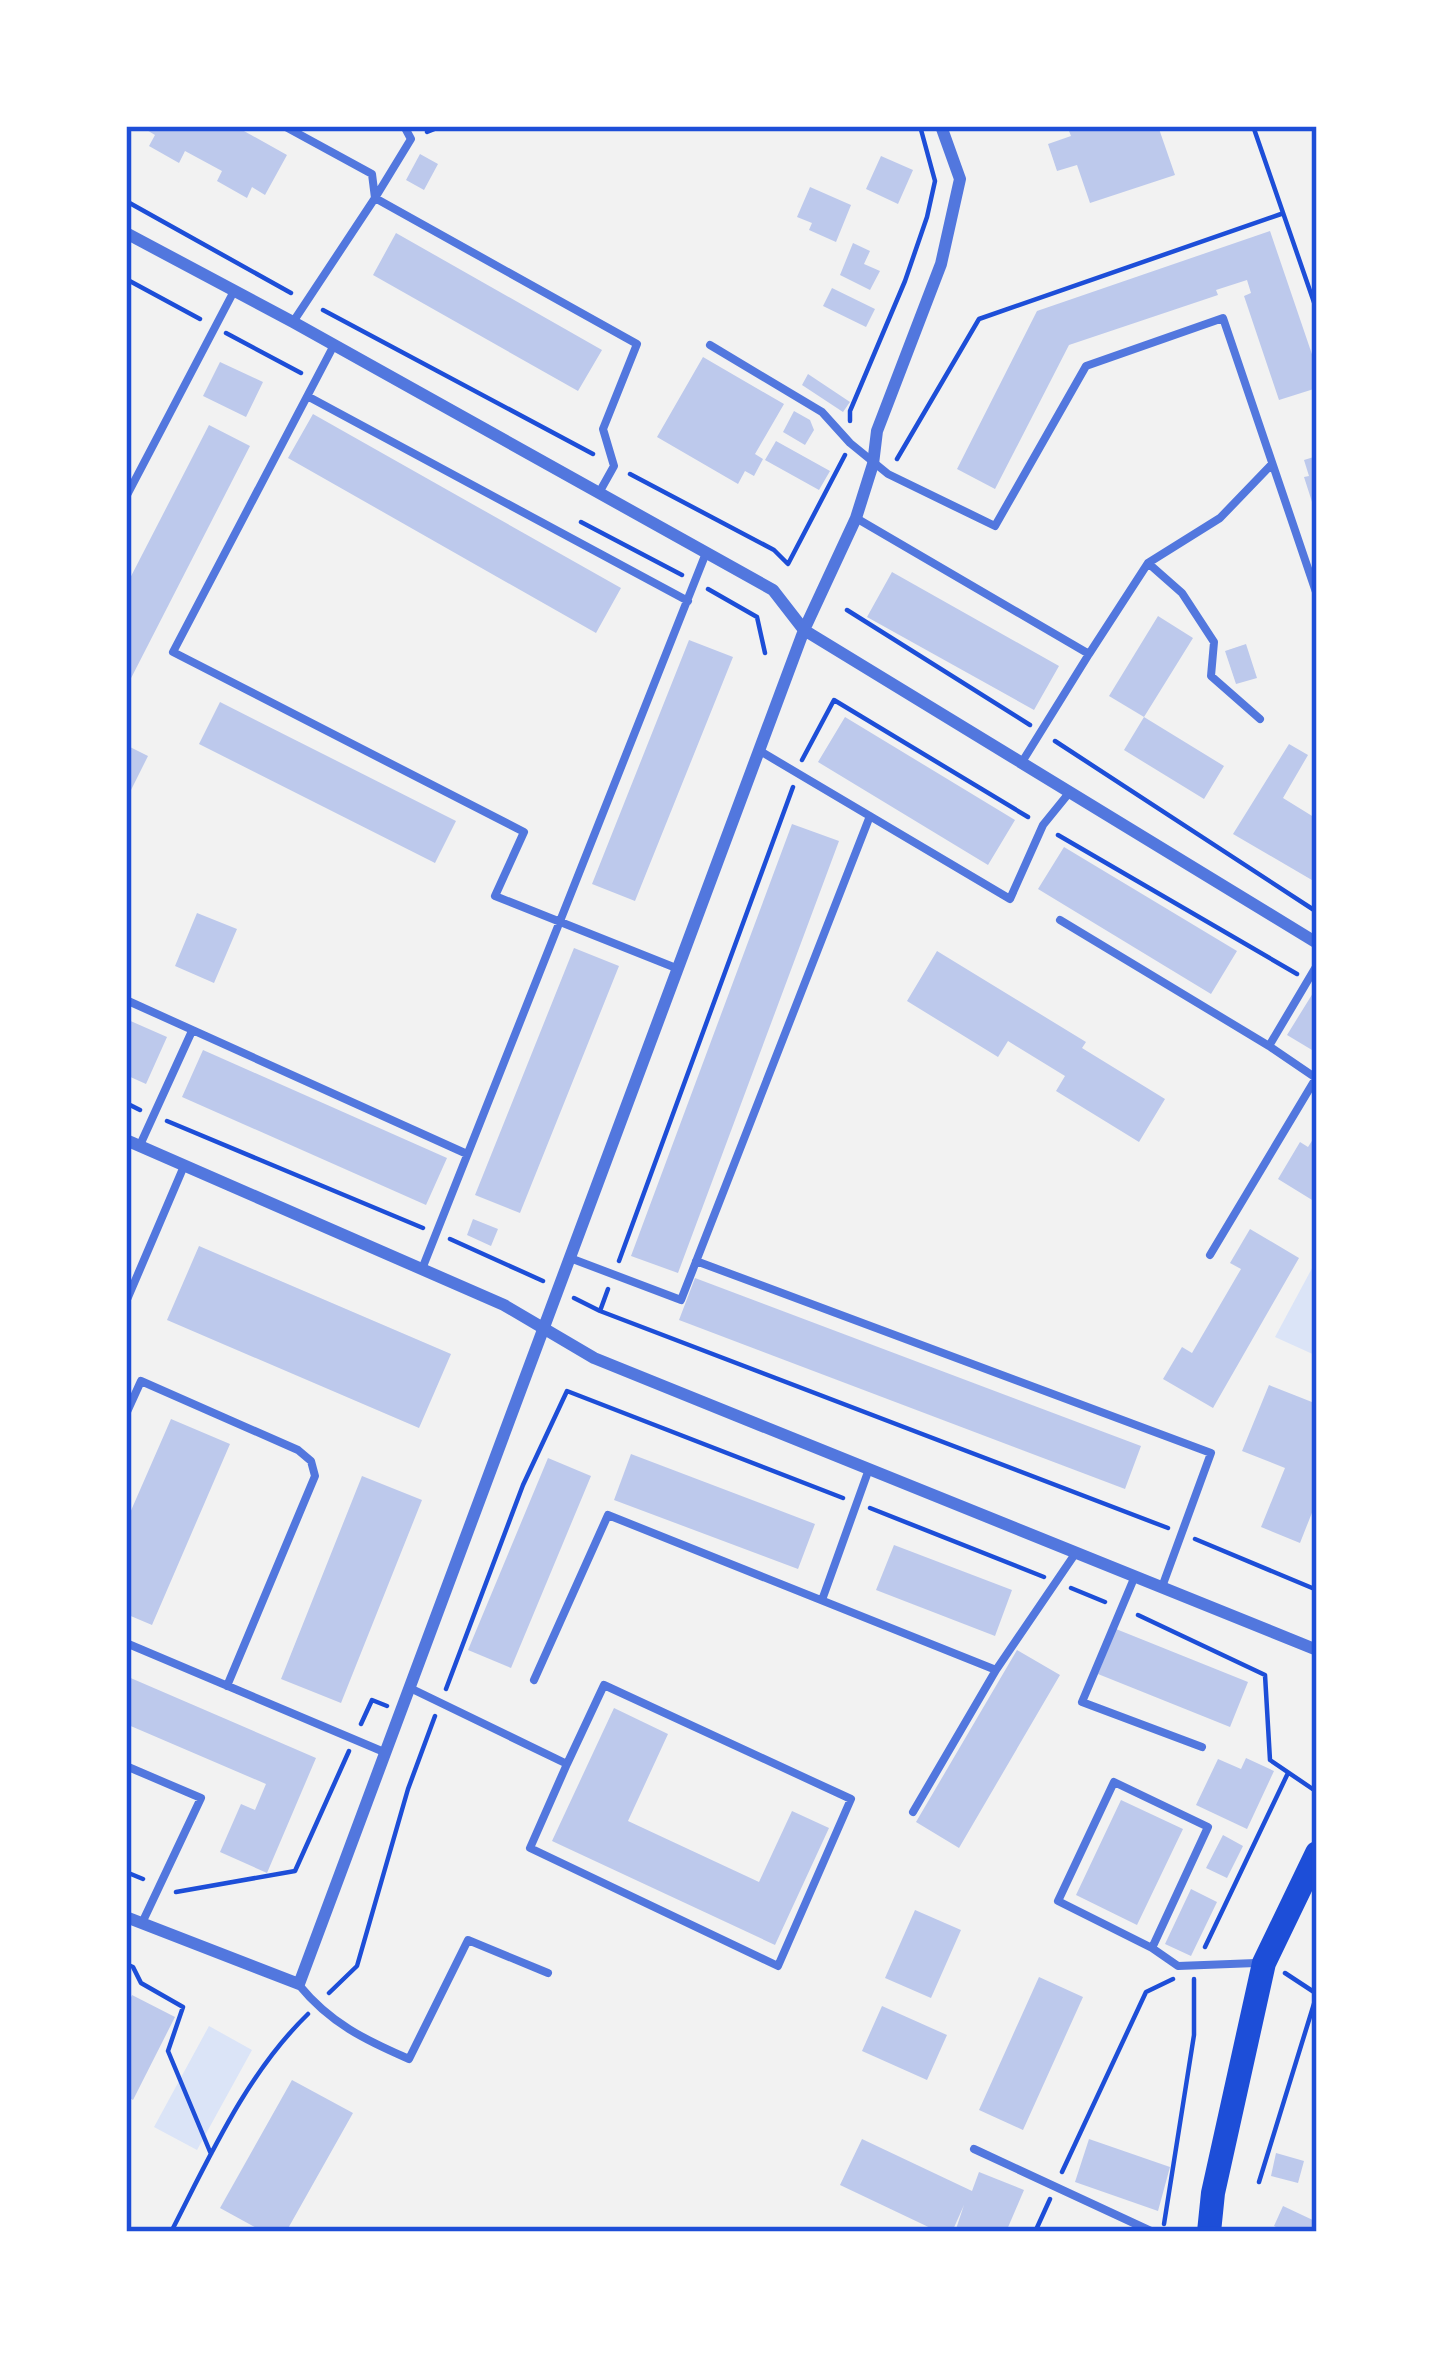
<svg xmlns="http://www.w3.org/2000/svg" width="1443" height="2358" font-family="'Open Sans',sans-serif">
	<rect width="100%" height="100%" fill="#f2f2f2"/>
	<!-- green -->
	<path fill="#dbe4f7" d="M1317,1259V1356L1275,1337Z
		M209,2026L252,2050L197,2150L154,2127Z"/>
	<!-- building -->
	<path fill="#bdc9ec" d="M140,126H235L287,155L265,195L252,187L247,198L217,181L222,171L185,151L179,163L149,146L155,135Z
		M1067,126H1158L1175,175L1090,203L1077,165L1057,171L1048,144L1071,136Z
		M420,154L438,164L424,190L406,180Z
		M881,156L913,170L898,204L866,189Z
		M810,187L851,205L836,242L809,230L812,223L797,217Z
		M1270,231L1317,369V388L1279,400L1244,296L1251,293L1247,280L1216,290L1218,295L1069,345L995,489L957,469L1037,311Z
		M396,233L602,350L578,391L373,275Z
		M853,243L870,251L864,264L880,271L870,290L840,275Z
		M832,288L875,309L866,327L823,306Z
		M703,357L784,404L755,454L763,459L754,476L745,471L738,484L657,437Z
		M220,362L263,382L246,417L203,396Z
		M808,374L850,402L843,412L802,385Z
		M794,411L810,420L814,430L805,445L783,432Z
		M313,414L621,588L596,633L288,458Z
		M209,425L250,446L126,688V586Z
		M776,441L830,471L819,490L765,460Z
		M1317,456V504L1313,505L1304,477L1309,476L1304,460Z
		M892,572L1059,666L1034,710L867,617Z
		M1158,616L1193,638L1144,717L1109,696Z
		M689,640L733,657L635,901L592,884Z
		M1246,644L1257,678L1236,684L1225,651Z
		M220,702L456,821L435,863L199,744Z
		M845,717L1015,820L988,865L818,762Z
		M1144,717L1224,766L1204,799L1124,750Z
		M1289,744L1308,755L1283,798L1317,819V883L1233,834Z
		M126,745L148,756L126,800Z
		M792,824L839,841L678,1273L631,1256Z
		M1064,847L1237,951L1211,994L1038,889Z
		M197,913L237,929L214,983L175,966Z
		M574,948L619,966L520,1213L475,1195Z
		M937,951L1086,1042L1082,1048L1165,1099L1139,1142L1056,1091L1065,1076L1008,1041L998,1057L907,1001Z
		M1313,993L1317,995V1053L1287,1035Z
		M126,1019L167,1037L146,1084L126,1075Z
		M203,1050L447,1158L426,1205L182,1097Z
		M1317,1133V1203L1278,1179L1300,1142L1308,1147Z
		M473,1219L498,1229L491,1246L467,1235Z
		M1250,1229L1299,1258L1213,1408L1163,1379L1182,1347L1192,1353L1241,1269L1230,1263Z
		M199,1246L451,1354L419,1428L167,1320Z
		M695,1278L1141,1446L1125,1489L679,1320Z
		M1269,1385L1317,1404V1500L1300,1543L1261,1527L1285,1468L1242,1451Z
		M171,1419L230,1444L152,1625L126,1614V1522Z
		M631,1454L815,1524L798,1569L614,1500Z
		M548,1458L591,1476L511,1668L468,1650Z
		M362,1476L422,1500L341,1703L281,1679Z
		M894,1545L1012,1590L995,1636L876,1590Z
		M1116,1629L1248,1682L1230,1727L1098,1674Z
		M1017,1650L1060,1675L959,1848L916,1822Z
		M126,1676L316,1758L267,1873L220,1852L241,1804L255,1810L266,1784L126,1724Z
		M614,1708L668,1734L628,1821L759,1882L792,1811L829,1828L775,1945L552,1841Z
		M1246,1758L1274,1771L1247,1829L1196,1805L1218,1759L1241,1769Z
		M1121,1800L1183,1829L1137,1925L1076,1895Z
		M1223,1835L1243,1846L1227,1878L1206,1868Z
		M1191,1889L1217,1902L1191,1956L1165,1944Z
		M915,1910L961,1930L931,1998L885,1978Z
		M1039,1977L1083,1997L1023,2130L979,2110Z
		M132,1995L175,2017L133,2100L126,2096V2008Z
		M882,2006L947,2035L927,2080L862,2051Z
		M292,2080L353,2113L286,2232H264L220,2208Z
		M862,2139L972,2191L979,2172L1024,2190L1006,2232H955L964,2205L952,2232H939L840,2185Z
		M1089,2139L1170,2167L1158,2211L1075,2182Z
		M1276,2153L1304,2161L1298,2183L1271,2176Z
		M1283,2206L1317,2222V2232H1286L1274,2226Z"/>
	<g fill="none" stroke-linecap="round" stroke-linejoin="round">
		<!-- path -->
		<path stroke="#1d4ed8" stroke-width="4.5" d="M1253,126L1317,311
			M427,132L442,126
			M126,201L291,293
			M126,279L200,319
			M323,310L593,454
			M226,333L301,373
			M850,421V411L905,281L927,217L935,181L920,126
			M897,459L979,319L1281,214
			M630,474L774,550L788,564L845,455
			M581,522L682,575
			M708,589L757,617L765,653
			M847,610L1030,725
			M1055,741L1317,912
			M802,760L834,700L1028,817
			M1058,835L1297,974
			M126,1103L140,1110
			M167,1121L423,1228
			M450,1239L543,1281
			M619,1261L793,787
			M574,1298L600,1311L1168,1528
			M600,1311L608,1289
			M870,1508L1044,1577
			M1195,1539L1317,1590
			M1071,1588L1105,1602
			M1138,1615L1265,1675L1270,1760L1317,1792
			M446,1689L523,1485L567,1391L843,1498
			M361,1724L372,1700L387,1706
			M126,1872L143,1879
			M176,1892L295,1871L349,1751
			M1205,1947L1288,1773
			M126,1964L133,1967L141,1983L183,2007L168,2051L211,2154
			M329,1993L357,1966L408,1789L435,1716
			M1062,2172L1146,1992L1173,1979
			M1259,2182L1317,1994L1285,1973
			M1164,2224L1194,2035V1979
			M171,2232C210,2156 247,2073 308,2014
			M1035,2232L1050,2199"/>
		<!-- service -->
		<path stroke="#5277de" stroke-width="8" d="M284,126L372,174L375,198L293,322
			M404,126L411,139L375,198L637,344L603,429L614,466L600,491
			M334,345L173,652L524,832L495,896L676,968
			M710,345L822,412L850,443L888,474L995,526L1086,366L1223,318L1317,595
			M309,397L688,601
			M126,497L234,291
			M856,518L1089,654L1022,762
			M1148,563L1182,593L1214,642L1211,676L1260,719
			M1089,654L1148,563L1220,518L1272,464
			M760,751L1010,899L1043,825L1069,793
			M1060,920L1269,1046L1317,965
			M126,1000L467,1154
			M140,1145L192,1031
			M1210,1255L1316,1078L1269,1046
			M570,1258L681,1300L870,816
			M696,1261L1211,1453L1162,1587
			M422,1269L706,553
			M126,1302L184,1166
			M126,1414L141,1381L298,1450L311,1461L315,1476L227,1686
			M1135,1576L1082,1702L1202,1747
			M822,1600L869,1469
			M126,1643L384,1752
			M534,1680L608,1515L996,1670
			M410,1688L567,1764L530,1848L778,1966L851,1799L604,1685L567,1764
			M126,1766L201,1798L142,1923
			M1114,1782L1208,1827L1152,1948L1058,1901Z
			M913,1812L996,1670L1075,1554
			M1152,1948L1178,1966L1256,1963
			M299,1985C330,2023 365,2040 409,2059L468,1940L548,1973
			M974,2149L1153,2232"/>
		<!-- minor -->
		<path stroke="#5277de" stroke-width="12" d="M126,233L293,322L773,590L804,630L1317,943
			M126,1140L504,1305L594,1358L1317,1650
			M126,1917L299,1984L804,630L856,518L873,464L877,431L941,264L960,179L941,126"/>
		<!-- primary -->
		<path stroke="#1d4ed8" stroke-width="24" d="M1209,2232L1213,2193L1264,1963L1317,1853"/>
	</g>
	<!-- border -->
	<rect width="1443" height="2358" fill="none" stroke="#ffffff" stroke-width="258"/>
	<rect x="129" y="129" width="1185" height="2100" fill="none" stroke="#1d4ed8" stroke-width="4.5"/>
</svg>
